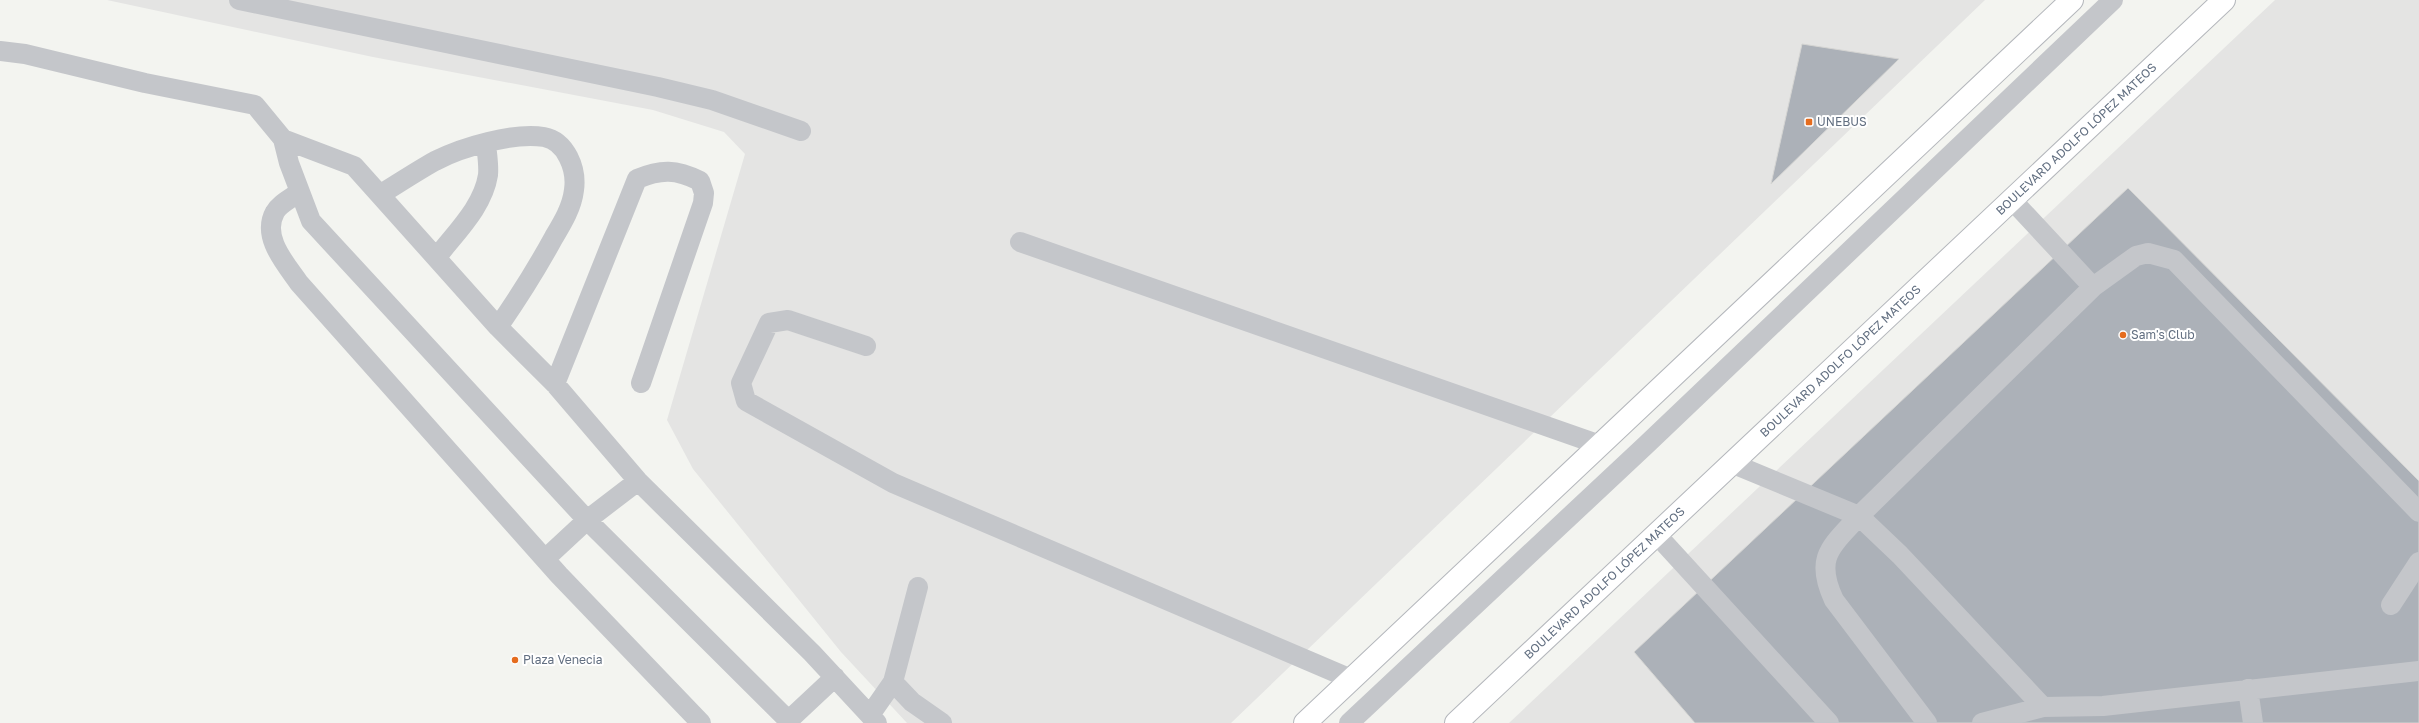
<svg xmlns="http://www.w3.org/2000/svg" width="2419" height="723" font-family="'Golos Text',sans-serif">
	<rect width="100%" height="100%" fill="#f3f4f0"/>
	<!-- built -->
	<path fill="#e4e4e3" d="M107,0H1985L1231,723H907L841,652L693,469L667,420L745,154L724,132L653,110L373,57Z
		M2275,0H2419V723H1509Z"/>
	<!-- building -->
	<path fill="#acb1b8" stroke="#d5d5d3" d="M1802,44L1899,59L1771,184Z
		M2128,188L2419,481V723H1695L1634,652Z"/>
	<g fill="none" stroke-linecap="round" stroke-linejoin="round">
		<defs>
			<g id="primary">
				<path d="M1305,723L2072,0"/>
				<path id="s1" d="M1456,723L2224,0"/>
			</g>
		</defs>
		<!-- primary casing -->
		<use href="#primary" stroke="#b4b7bc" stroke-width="24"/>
		<!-- lane -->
		<path stroke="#c4c6ca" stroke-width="20" d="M239,0L658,87L712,100L801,131
			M0,51L25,54L145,83L255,105L283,139L289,163L311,221L587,520L791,723
			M283,139L354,166L498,327L555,384L638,481L812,653L877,723
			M299,192C292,198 279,204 275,212C261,237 286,264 299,283L559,575L701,723
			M381,194C399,183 417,171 435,161C462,147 514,132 544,137C566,141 577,169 574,190C572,207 563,222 554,237C537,268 519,297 498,327
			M2011,199L2093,287
			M1020,242L1600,445
			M437,257C456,232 483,207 488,175C489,165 487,154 486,144
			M866,346L788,320L769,323L741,383L746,401L893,483L1351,679
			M555,384L637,179C661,169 676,169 700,181L704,193L703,203L641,383
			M1731,463L1859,516L1900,555L2043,707L2103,706L2419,671
			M1656,534L1829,723
			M545,559L587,520L638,481
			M918,587L893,682L912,702L942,723
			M2391,605L2419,562
			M2248,689L2253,723
			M870,715L893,682
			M789,720L835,677
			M1349,723L1647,444L2113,0
			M1927,723L1834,600C1814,557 1831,547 1859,516L2093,287L2136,256L2148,253L2174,260L2419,512
			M1982,723L2043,707"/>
		<!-- primary -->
		<use href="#primary" stroke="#fff" stroke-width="22"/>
	</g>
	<!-- markers -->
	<g fill="#e56c1e" stroke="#fff" stroke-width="1.5">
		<rect x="1805" y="118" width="8" height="8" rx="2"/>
		<circle cx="2123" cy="335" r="4"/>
		<circle cx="515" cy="660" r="4"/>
	</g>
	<g text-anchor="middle" stroke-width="4" stroke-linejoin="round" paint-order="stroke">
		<!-- poi labels -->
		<g font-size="12" fill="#626f81" stroke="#fff" text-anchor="start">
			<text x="1817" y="126">UNEBUS</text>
			<text x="2131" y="339">Sam's Club</text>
			<text x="523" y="664">Plaza Venecia</text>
		</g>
		<!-- street labels -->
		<g font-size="12" fill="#626f81" stroke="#fff">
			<text dy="4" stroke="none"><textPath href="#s1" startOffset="852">BOULEVARD ADOLFO LÓPEZ MATEOS</textPath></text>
			<text dy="4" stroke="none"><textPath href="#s1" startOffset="528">BOULEVARD ADOLFO LÓPEZ MATEOS</textPath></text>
			<text dy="4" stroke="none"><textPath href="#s1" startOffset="204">BOULEVARD ADOLFO LÓPEZ MATEOS</textPath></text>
		</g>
	</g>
</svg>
